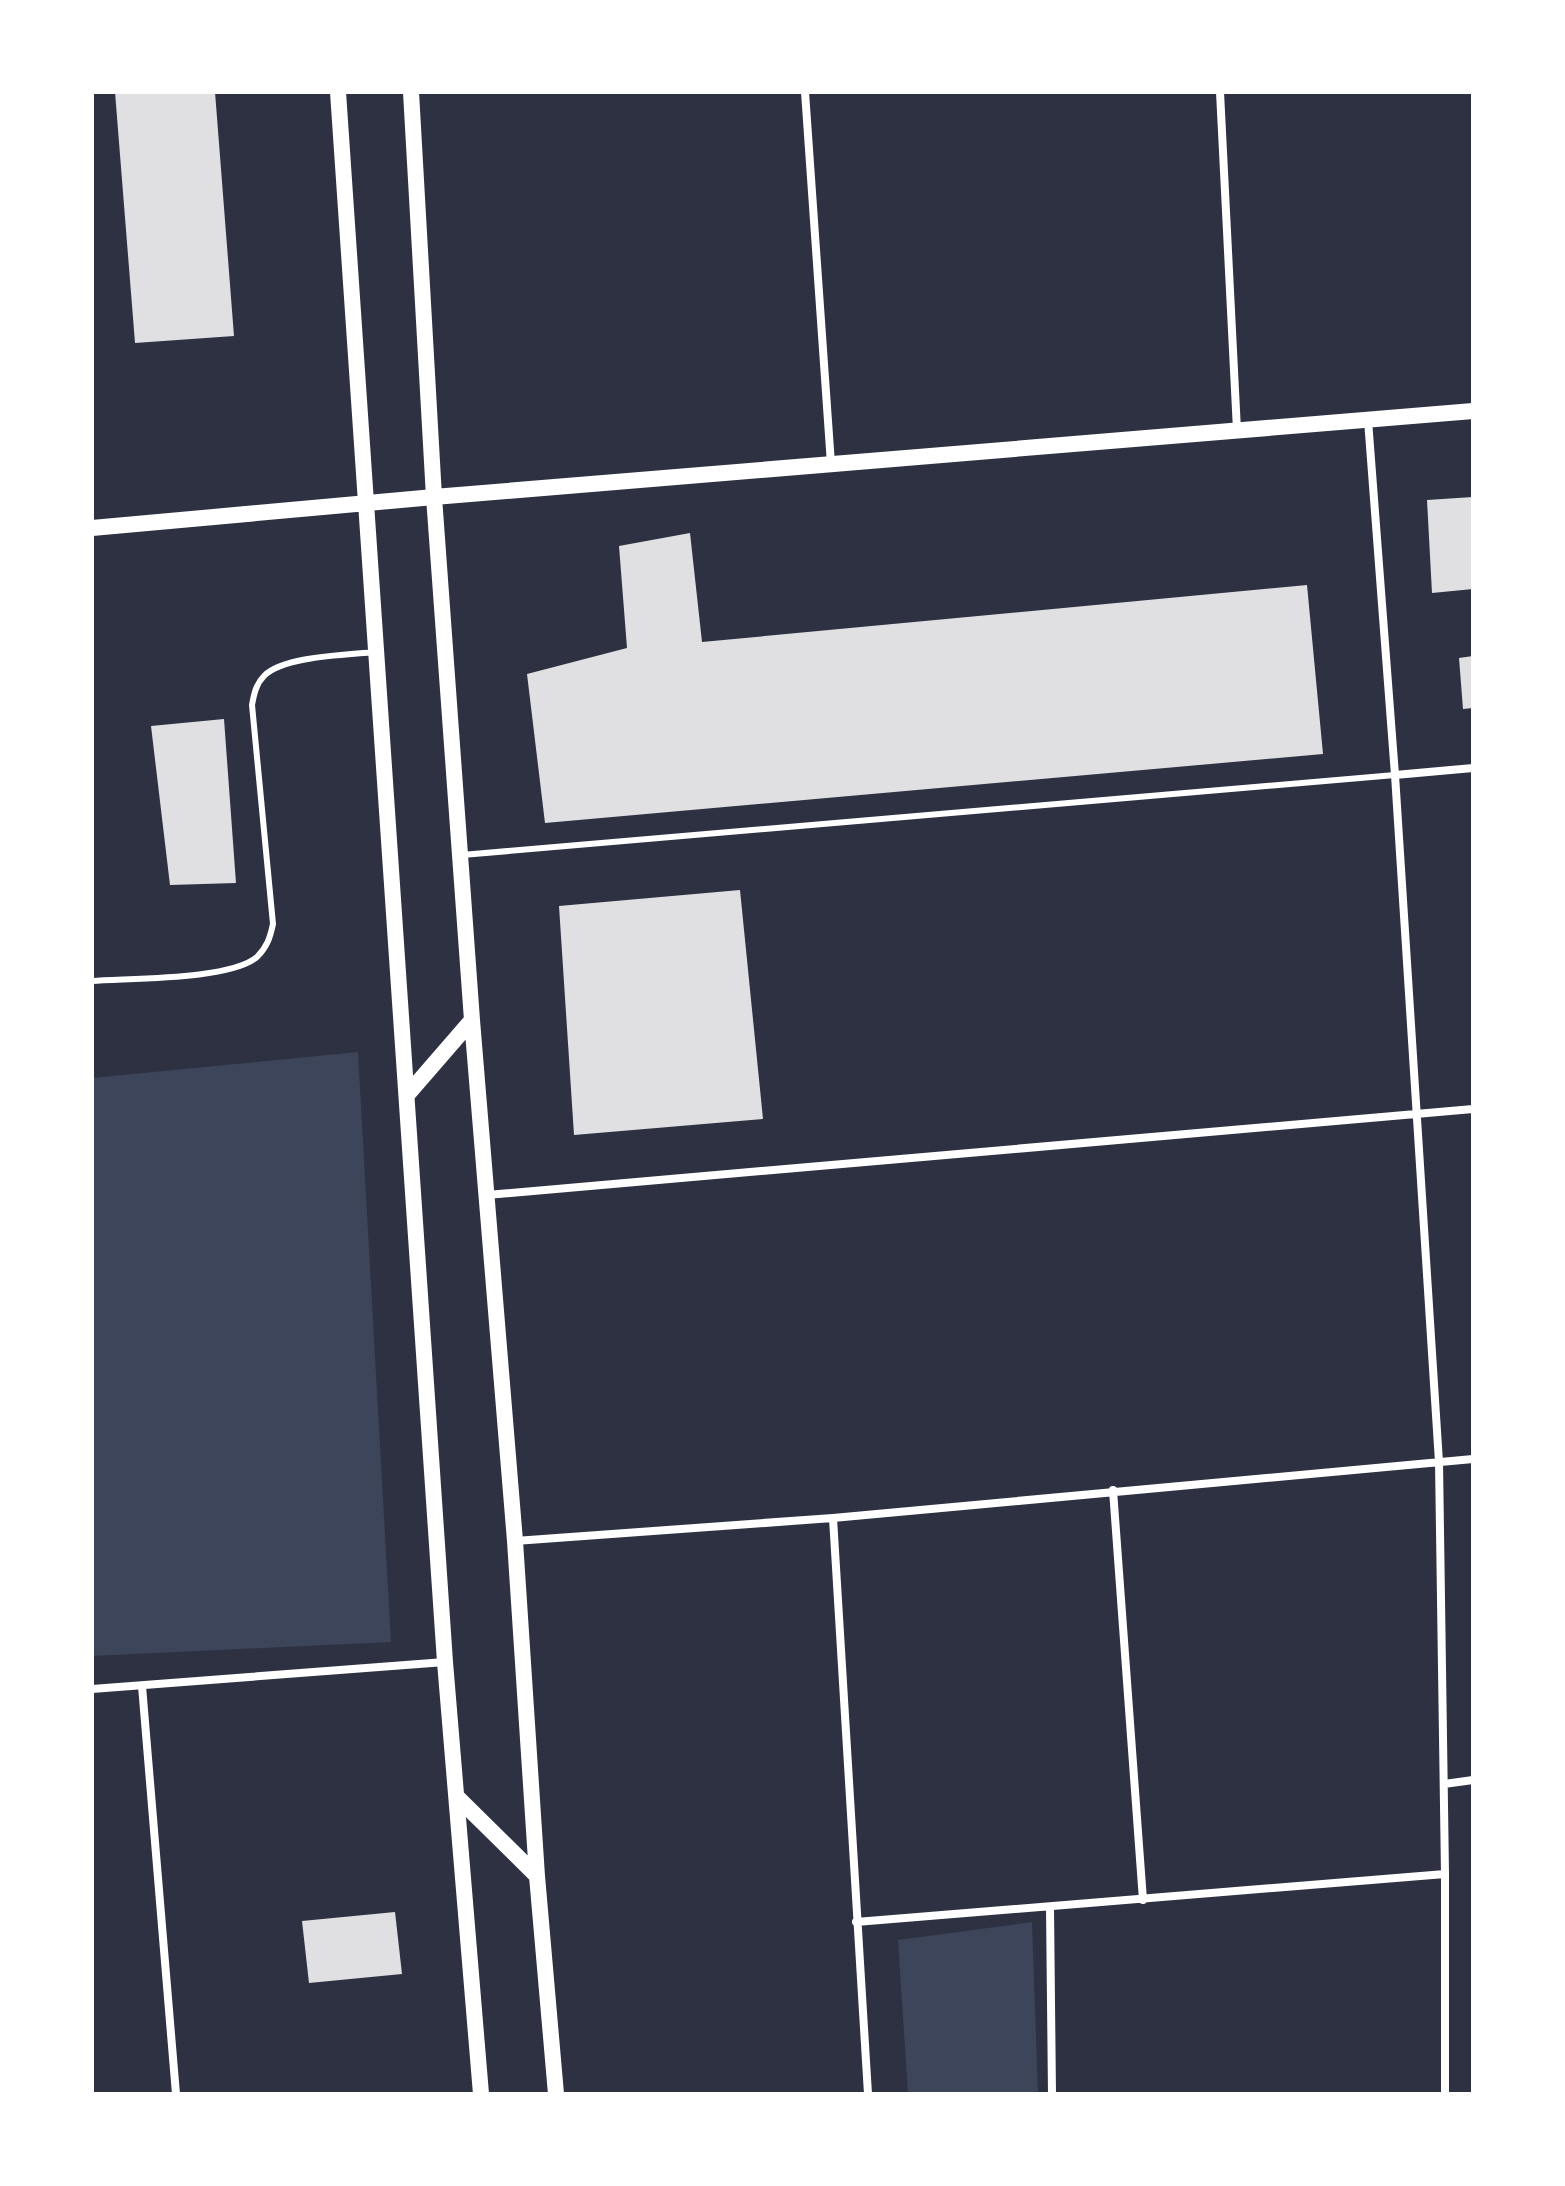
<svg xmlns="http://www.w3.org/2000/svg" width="1565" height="2186" font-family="Jost,sans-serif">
	<rect width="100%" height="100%" fill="#2d3142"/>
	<!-- green -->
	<path fill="#3c4559" d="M358,1052L391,1642L92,1656V1078Z
		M1032,1922L1038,2094H908L898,1940Z"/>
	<!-- building -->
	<path fill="#e0e0e3" d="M115,92H215L234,336L135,343Z
		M1473,497V589L1432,593L1427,500Z
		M690,533L702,642L1307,585L1323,754L545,823L527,674L627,648L619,546Z
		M1473,656V708L1463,709L1459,658Z
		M224,719L236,883L170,885L151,726Z
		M740,890L763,1119L574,1135L559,906Z
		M395,1912L402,1974L309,1983L302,1921Z"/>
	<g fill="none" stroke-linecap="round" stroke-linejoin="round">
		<!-- service -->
		<path stroke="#fff" stroke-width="6" d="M462,855L1395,775
			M92,981C130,978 230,980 257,957C267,947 270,938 273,924L252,705C254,694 256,684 264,676C283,656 348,655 375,652"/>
		<!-- minor -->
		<path stroke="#fff" stroke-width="8" d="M805,92L831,464
			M1220,92L1237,430
			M1368,420L1395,775L1439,1462L1445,1874V2094
			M1395,775L1473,768
			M487,1195L1473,1109
			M1113,1490L1143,1900
			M833,1518L868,2094
			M515,1541L833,1518L1473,1459
			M142,1686L176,2094
			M92,1689L445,1662
			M1444,1784L1473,1780
			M1050,1908L1052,2094
			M856,1922L1445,1874"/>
		<!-- secondary -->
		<path stroke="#fff" stroke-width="16" d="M338,92L445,1662L481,2094
			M411,92L434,497L472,1020L515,1541L537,1876L556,2094
			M92,528L434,497L1473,411
			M407,1095L472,1020
			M457,1797L537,1876"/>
	</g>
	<!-- border -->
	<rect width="1565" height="2186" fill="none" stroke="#ffffff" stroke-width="188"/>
</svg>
